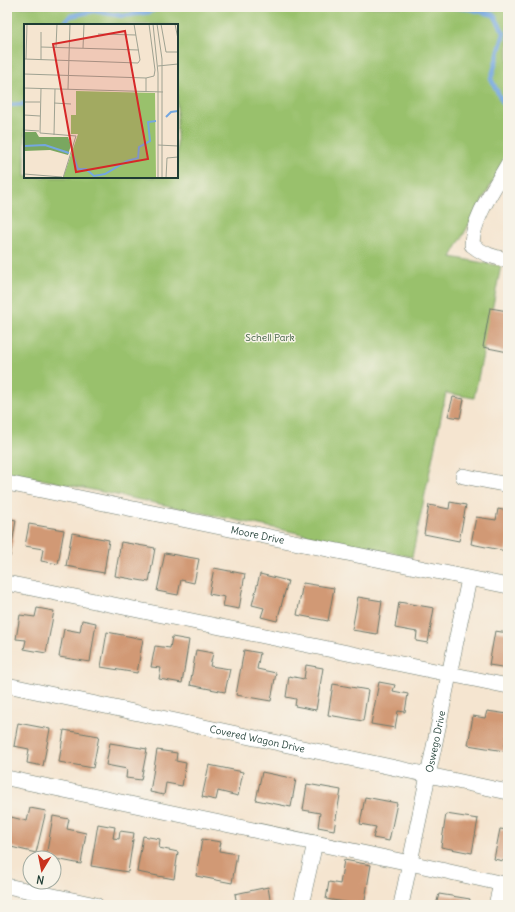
<svg xmlns="http://www.w3.org/2000/svg" width="515" height="912" font-family="Delius,sans-serif">
	<rect width="100%" height="100%" fill="#f7f3e8"/>
	<filter id="ink" filterUnits="userSpaceOnUse"><feTurbulence type="fractalNoise" baseFrequency=".025" numOctaves="2"/><feDisplacementMap in="SourceGraphic" scale="8" xChannelSelector="R" yChannelSelector="G"/><feConvolveMatrix kernelMatrix="1 2 1 2 8 2 1 2 1" color-interpolation-filters="sRGB"/></filter>
	<filter id="wash" filterUnits="userSpaceOnUse"><feTurbulence type="fractalNoise" baseFrequency=".012" numOctaves="4" result="noise"/><feDisplacementMap in="SourceGraphic" scale="16" xChannelSelector="R" yChannelSelector="G"/><feGaussianBlur stdDeviation="0.9" result="paint"/><feColorMatrix in="noise" values="0 0 0 0 0 0 0 0 0 0 0 0 0 0 0 0 0 1.4 0 .05"/><feComposite in="paint" operator="in"/></filter>
	<g filter="url(#wash)">
		<rect width="100%" height="100%" fill="#f5e5d0"/>
		<!-- green -->
		<path fill="#99c16c" stroke="#5c7f50" fill-rule="evenodd" d="M7,7H508V154L451,257L501,266L474,398L446,393L412,557L7,472ZM25,25H177V177H25Z"/>
		<g fill="none" stroke-linecap="round" stroke-linejoin="round">
			<!-- stream -->
			<path stroke="#74a7e0" stroke-width="4.5" d="M451,7L470,9L494,15L504,33L491,79L508,113
				M63,25L70,16L94,11L123,16L150,12L159,7
				M7,105L25,104"/>
		</g>
		<g id="blocks">
			<!-- building -->
			<path fill="#d19974" d="M490,308L508,311V352L483,347Z
				M453,397L464,399L460,418L448,416Z
				M450,502L466,505L459,541L424,534L429,505L449,509Z
				M498,509L508,511V540L506,551L471,544L476,517L496,520Z
				M7,518L16,520L10,557L7,556Z
				M29,524L64,530L58,564L41,561L43,549L25,546Z
				M72,533L109,540L104,573L66,566Z
				M121,542L155,548L149,582L115,576Z
				M165,553L199,559L194,583L181,580L178,595L157,591Z
				M214,568L245,574L239,609L223,606L225,597L209,594Z
				M260,574L288,581L277,621L261,617L264,608L252,605Z
				M303,583L334,588L328,621L297,615Z
				M358,597L382,601L377,634L352,630Z
				M399,602L434,608L428,643L416,641L417,632L395,628Z
				M37,608L54,611L46,653L24,649L26,640L16,639L20,615L35,617Z
				M82,620L96,623L90,662L59,657L64,629L80,632Z
				M495,631L508,633V668L489,665Z
				M107,632L143,639L137,673L101,667Z
				M172,637L189,640L182,683L159,679L161,668L151,667L155,646L170,648Z
				M196,650L213,653L210,666L230,669L225,692L190,685Z
				M244,650L260,653L257,669L276,673L271,701L236,695Z
				M306,665L323,668L316,710L295,706L296,699L286,697L289,676L304,679Z
				M379,682L395,685L393,691L408,694L405,712L398,711L395,728L371,724Z
				M333,684L368,690L363,721L328,715Z
				M487,711L508,714V726L504,751L468,745L473,716L485,718Z
				M18,723L50,729L43,766L27,763L29,749L14,746Z
				M64,730L99,736L93,768L59,762Z
				M110,743L147,749L141,780L126,778L127,769L106,765Z
				M157,750L177,753L176,761L186,763L182,786L166,783L164,795L150,792Z
				M209,765L243,772L238,796L218,791L216,800L202,797Z
				M262,772L296,779L291,807L256,800Z
				M307,784L341,790L334,830L318,827L320,813L303,810Z
				M365,797L397,803L389,841L373,838L376,827L360,824Z
				M30,808L46,811L36,853L7,846V816L27,821Z
				M446,814L478,819L472,853L441,847Z
				M53,816L69,819L67,829L86,833L81,864L46,857Z
				M98,824L115,827L113,838L119,839L120,831L134,833L128,872L91,866Z
				M500,829L508,830V862L494,859Z
				M143,836L160,839L159,848L178,852L174,879L137,872Z
				M202,839L221,842L219,851L237,854L232,883L196,876Z
				M344,860L371,865L364,905L326,899L329,882L340,884Z
				M268,887L271,905H237L235,894Z
				M439,894L470,899L469,905H436Z"/>
		</g>
	</g>
	<g filter="url(#ink)">
		<use href="#blocks" fill-opacity="0" stroke="#6a786b" stroke-width="1"/>
		<g fill="none" stroke-linecap="round" stroke-linejoin="round">
			<defs>
				<g id="minor">
					<path d="M508,164C495,187 472,219 472,245C485,255 493,257 508,260"/>
					<path d="M463,476L508,485"/>
					<path id="s1" d="M7,483L508,586"/>
					<path d="M7,583L508,686"/>
					<path id="s2" d="M7,685L508,792"/>
					<path d="M7,778L410,863L508,885"/>
					<path d="M7,886L96,905"/>
					<path d="M301,905L315,843"/>
					<path id="s3" d="M401,905L469,579"/>
					<path d="M496,905L501,884"/>
				</g>
			</defs>
			<!-- minor casing -->
			<use href="#minor" stroke="#6a786b" stroke-width="16"/>
			<!-- minor -->
			<use href="#minor" stroke="#fff" stroke-width="15"/>
		</g>
	</g>
	<g text-anchor="middle" stroke-width="3" stroke-linejoin="round" paint-order="stroke">
		<!-- park labels -->
		<g font-size="10" fill="#3e5e42" stroke="#f7f3e8">
			<text x="270" y="341">Schell Park</text>
		</g>
		<!-- street labels -->
		<g font-size="10" fill="#1f3d34" stroke="#f7f3e8">
			<text dy="4" stroke="none"><textPath href="#s1" startOffset="256">Moore Drive</textPath></text>
			<text dy="4" stroke="none"><textPath href="#s2" startOffset="256">Covered Wagon Drive</textPath></text>
			<text dy="4" stroke="none"><textPath href="#s3" startOffset="167">Oswego Drive</textPath></text>
		</g>
	</g>
	<!-- overview -->
	<g transform="translate(24 24)">
		<rect width="154" height="154" fill="#f5e5d0"/>
		<path d="M52,67L131,69L132,154H39L54,110H47V91H52Z" fill="#99c16c"/>
		<path d="M0,108H12L15,113H44L47,121L44,131L26,126L0,127Z" fill="#7aa760"/>
		<path fill="none" stroke="#74a7e0" stroke-width="2" d="M142,93L147,88L154,87M0,122L21,121L45,129M49,131L54,145H62L70,152L81,150L103,137L114,134L115,123L126,117L124,98L132,97"/>
		<path fill="none" stroke="#9fa292" stroke-width="1" d="M129,0L134,49V154M133,0L138,35V154M137,0L142,28H154M151,0L154,15M74,10L112,11M17,23L115,26M32,23L33,0M59,24L60,0M0,35L114,39L116,36L110,0M2,35L3,0M17,36V8M134,42L154,40M0,50L122,54V68M122,54L130,52L131,46L125,0M0,64L139,68M17,65L16,109L52,112L39,154M44,65L46,0M0,78H16M30,79L47,80M0,91L16,92M0,106L15,107M30,111L31,65M134,121L154,122M0,150L38,153M142,154L143,134L154,133"/>
		<path fill="#d62828" fill-opacity="0.15" stroke="#d62828" stroke-width="2" d="M101,7L124,135L52,148L29,20Z"/>
		<rect width="154" height="154" fill="none" stroke="#1f3d34" stroke-width="2"/>
	</g>
	<!-- margin -->
	<rect width="515" height="912" fill="none" stroke="#f7f3e8" stroke-width="24"/>
	<!-- north arrow -->
	<g transform="translate(42 870) rotate(190)"><circle r="19" fill="#f7f3e8" stroke="#a1aaa0"/>
	<path d="M0-3L7 15L0 10L-7 15Z" fill="#c8321e"/>
	<text y="-6" font-size="11" font-weight="bold" text-anchor="middle" fill="#1f3d34">N</text>
	</g>
</svg>
